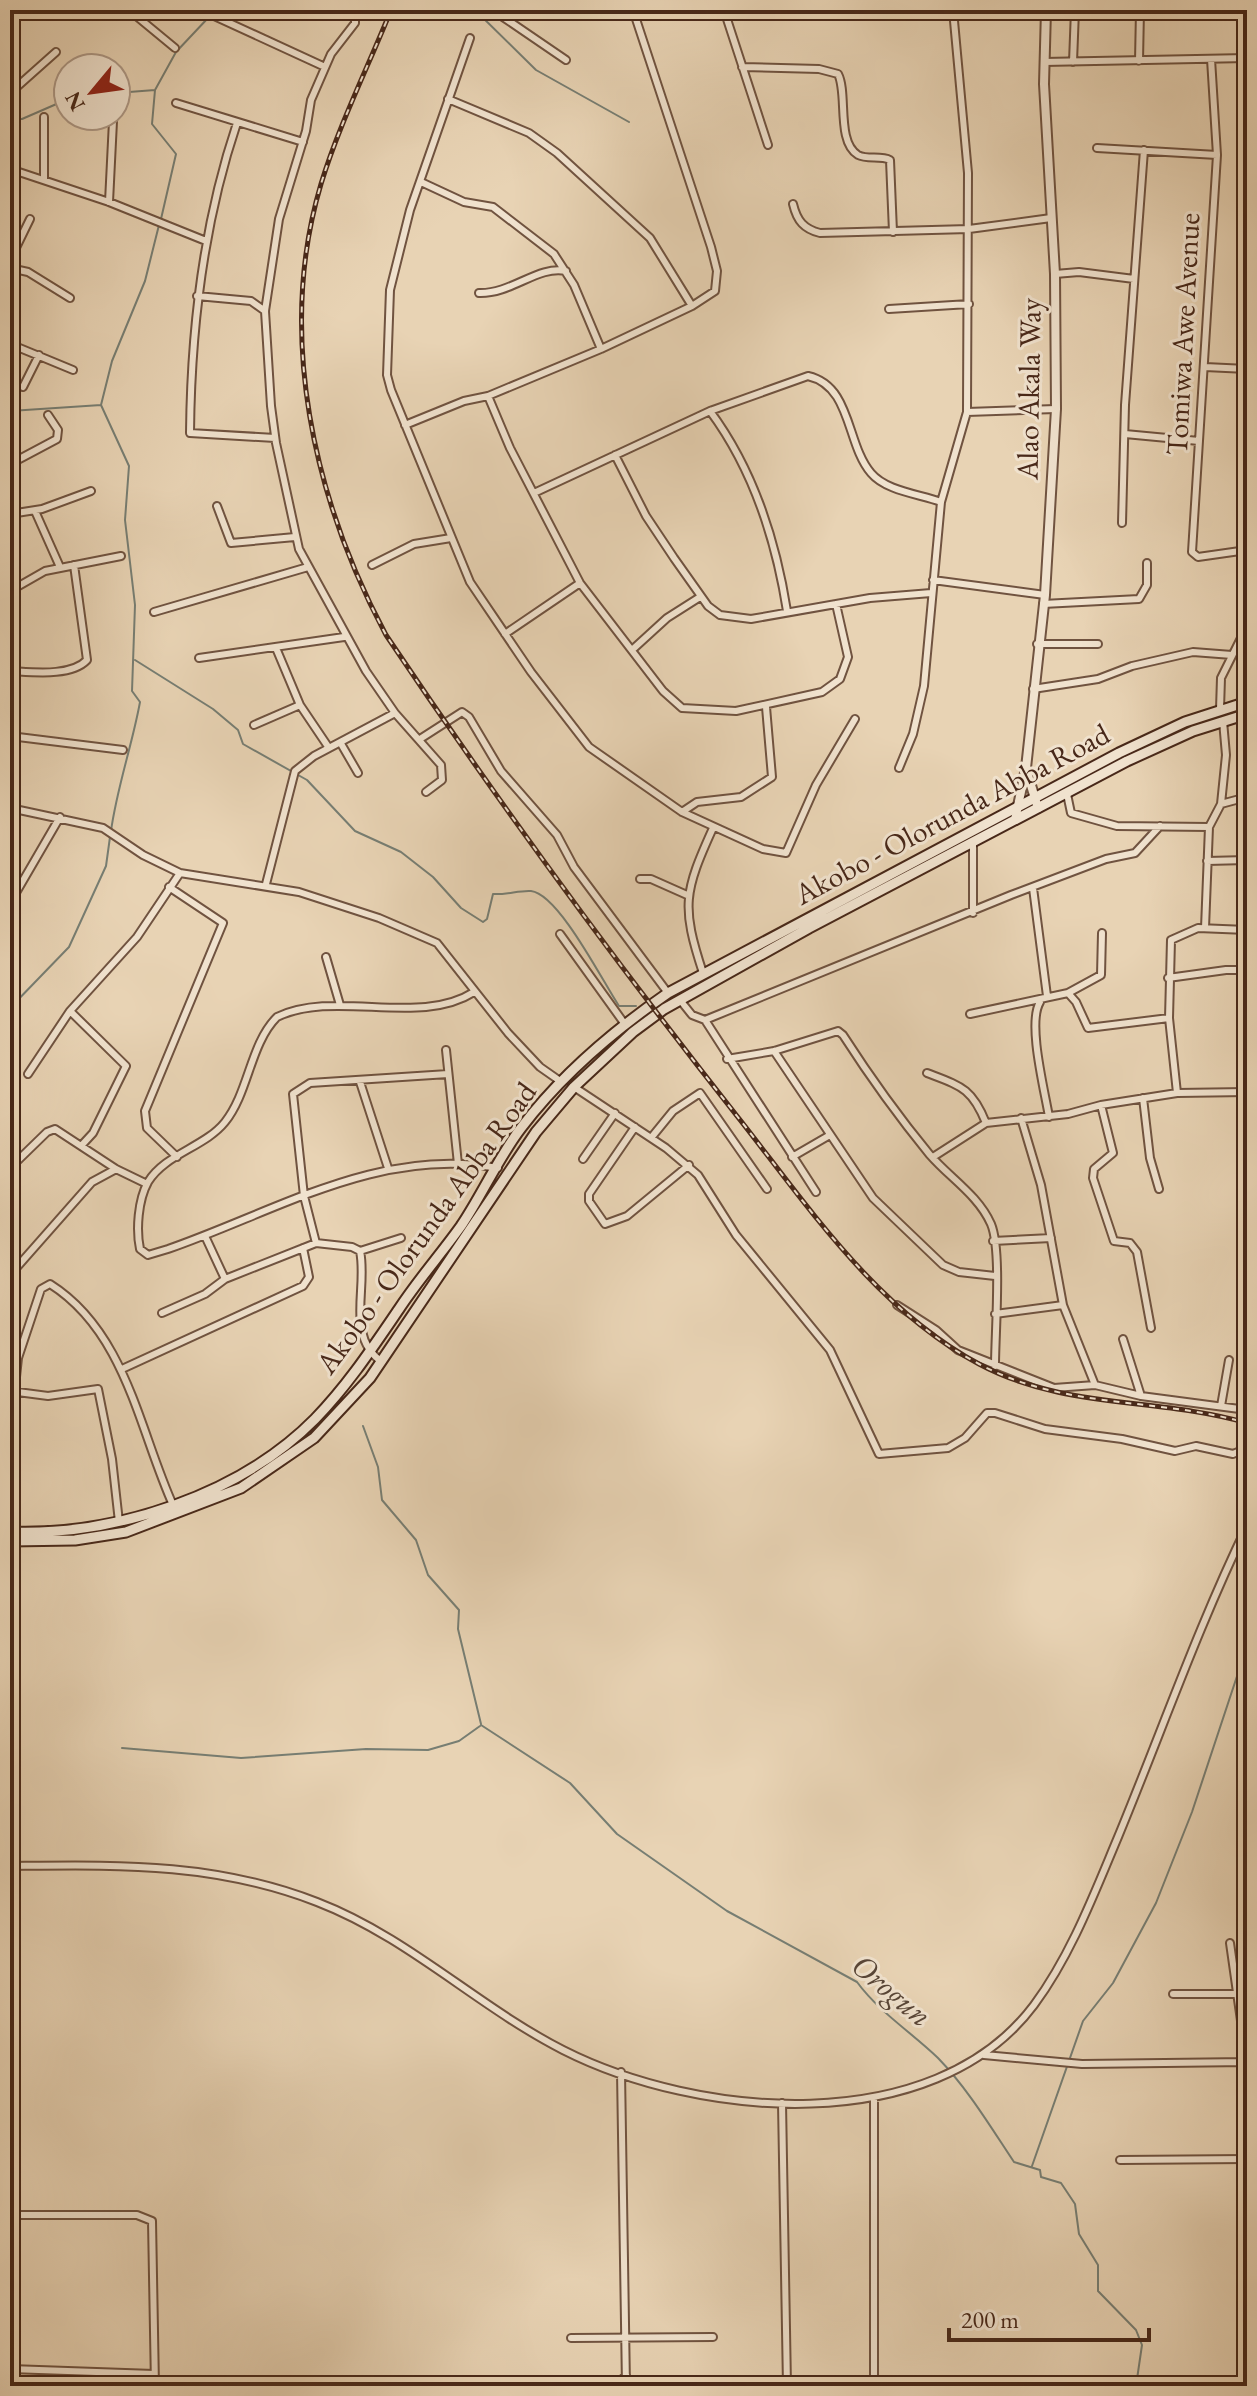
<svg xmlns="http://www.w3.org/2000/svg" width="1257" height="2396" font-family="'EB Garamond',serif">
	<rect width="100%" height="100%" fill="#e8d3b4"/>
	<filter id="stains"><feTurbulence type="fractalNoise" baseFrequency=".0025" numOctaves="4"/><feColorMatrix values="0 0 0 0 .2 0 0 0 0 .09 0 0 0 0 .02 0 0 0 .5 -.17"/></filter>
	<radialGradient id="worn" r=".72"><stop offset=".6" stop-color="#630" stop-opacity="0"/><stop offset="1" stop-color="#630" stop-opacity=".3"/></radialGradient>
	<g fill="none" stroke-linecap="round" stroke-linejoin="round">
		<!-- stream -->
		<path stroke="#777e73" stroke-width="2" d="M475,10L536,70L629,122
			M116,93L155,90
			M10,119H22L68,99
			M161,219L176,154L152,124L155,90L176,52L208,18
			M10,411L101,405
			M135,660L213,709L238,730L243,744L307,780L355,831L401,852L433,877L461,908L483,922L487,919L493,894C506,895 520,890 531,891C559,894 604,984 619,1006H636
			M111,831C117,787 132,746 140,702L132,691L135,605L125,520L129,466L101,405L112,361L145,281L159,225
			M10,1008L69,947L106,866L110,837
			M363,1426L378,1467L382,1500L416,1540L428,1575L459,1610L458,1629L481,1724
			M481,1725L570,1783L617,1834L727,1911L857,1982C879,2012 911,2032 938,2058C968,2089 990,2126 1014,2162L1040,2170L1041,2177L1061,2183L1075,2204L1079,2234L1098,2265V2291L1136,2330L1142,2345L1136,2386
			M122,1748L241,1758L366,1749L428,1750L459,1741L480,1726
			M1032,2166L1083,2021L1113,1983L1156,1903L1192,1812L1247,1646"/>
		<defs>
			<path id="minor" d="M129,10L175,48
				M201,10L325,67
				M355,10V23L331,54L311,100L306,131L279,219L265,311L271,406L276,443L299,549L366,671L395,713L441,765L442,780L426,792
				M500,10L503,17L566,60
				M724,10L768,145
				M470,38L410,210L390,290L387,375L391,390L470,582L531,672L589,747L682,812L763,849L786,853L816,785L855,719
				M1211,59L1217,155L1192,552L1198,557L1247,550
				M1139,61L1140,10
				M1044,62L1247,58
				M1073,62L1075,10
				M742,67L819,69L838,74C848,93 836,142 858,155C867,160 881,155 890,160L893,232
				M10,93L56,52
				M448,99L529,133L557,153L650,238L692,306
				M176,103L303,142
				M237,123C203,224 191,327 190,433L275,438
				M1097,148L1217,155
				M10,169L109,202L206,241
				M44,180V117
				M421,182L464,202L493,207L554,254L574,285L601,349
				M109,202L113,121
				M793,204C797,221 804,229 820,233L969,229L1051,218
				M10,260L30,219
				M10,268L28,272L70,298
				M1055,274L1079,272L1134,279
				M479,293C512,294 538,265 566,271
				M197,296L251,301L265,311
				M889,309L969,304
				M10,344L73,370
				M1205,367L1247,369
				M23,387L39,355
				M488,396L510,448L580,583L663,691L682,708L736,711L822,692L840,679L848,657L836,604
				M710,411C753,469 776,541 787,611
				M967,412L1056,409
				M405,425L464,401L488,396L601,349L692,306L715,291L717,271L711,247L633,10
				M1125,434L1199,441
				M615,455L646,516L674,558L708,606L720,615L751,619L870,598L931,593
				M10,464L57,439L58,430L48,415
				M534,493L710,411L808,376C852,386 846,444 871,473C886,491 919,494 941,502
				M217,506L231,543L295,537
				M35,511L60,567
				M10,514L42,509L91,491
				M1122,523L1125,405L1144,150
				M372,565L414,544L451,538
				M933,580L1045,595
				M10,591L45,571L121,556
				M1043,604L1139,599L1147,585V563
				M154,612L308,567
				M505,634L580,583
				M1037,644H1098
				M276,648L300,705L329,748
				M632,650L667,618L700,597
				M199,658L344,637
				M10,671C32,672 71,677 87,660L74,565
				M1033,689L1098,679L1132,666L1193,652L1232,655
				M1220,709L1221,678L1247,626
				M254,725L300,705
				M10,736L123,750
				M420,739L462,712L469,717L501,771L557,835L574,867L668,993
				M340,742L358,773
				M899,768L913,734L924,686L941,502L967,412L968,173L953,10
				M1067,794L1071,813L1117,826L1209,827
				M1221,804L1247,797
				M10,808L103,828L143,855L180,873L299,892L379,918L437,943L508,1033L540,1067L560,1081
				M682,812L697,802L741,797L772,777L766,707
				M1207,861L1247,860
				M640,879H651L687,895
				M266,884L295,771L314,756L395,713
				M169,887L223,923L145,1111L147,1128L177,1157
				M1033,888L1047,996
				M10,903L60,817
				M973,913V843
				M1205,928L1209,827L1221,804L1226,755L1223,721
				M560,934L624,1023
				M326,957L340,1005
				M703,973C681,906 684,892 713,828
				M1168,978L1226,970H1247
				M474,992C419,1027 336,989 277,1017C250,1044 249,1092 225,1122C205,1147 165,1154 148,1182C138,1200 136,1230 140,1249L148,1255L168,1249C275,1212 380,1146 498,1168
				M1068,993L1101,975L1102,933
				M680,1000L692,1015L705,1020L816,1192
				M1040,1002C1027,1023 1045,1092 1049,1117
				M70,1011L126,1066L93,1133L81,1146
				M970,1014L1068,993L1076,1002L1088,1028L1169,1018
				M705,1020L1011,895L1106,859L1135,853L1160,826
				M446,1050L458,1164
				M774,1051L873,1198L943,1265L959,1272L995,1276
				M727,1059L774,1051L838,1031L843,1035C870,1077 898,1116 930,1155C950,1178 978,1195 991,1224C1002,1250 995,1333 995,1366
				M927,1073C961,1086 972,1088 986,1123
				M28,1074L70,1011L137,937L180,873
				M360,1082L388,1168
				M574,1087L666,1148L698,1175L736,1235L830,1350L879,1454L948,1448L965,1438L987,1413H995L1045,1429L1122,1439L1175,1451L1196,1446L1233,1454L1247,1448
				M1177,1093L1169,1018L1171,940L1198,928L1247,930
				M1143,1098L1150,1158L1159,1189
				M1101,1105L1113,1153L1094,1169L1093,1178L1114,1241L1130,1243L1137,1252L1151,1328
				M1021,1118L1041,1185L1063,1305L1095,1385
				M635,1127L589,1194V1201L605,1224L627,1216L689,1165
				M651,1138L673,1111L700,1093L767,1189
				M792,1157L830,1135
				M933,1157L986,1123L1068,1114L1101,1105L1177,1093L1247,1092
				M583,1159L615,1113
				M10,1168L47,1132L55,1129L116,1169L147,1184
				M205,1236L225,1279
				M993,1241L1051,1238
				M316,1243L304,1196L293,1094L310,1083L448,1074
				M360,1251C368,1288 345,1336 382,1362
				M10,1275L92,1182L116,1169
				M897,1305L936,1330L958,1350L1054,1388L1095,1385L1141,1396L1247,1410
				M162,1313L205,1294L225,1279L316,1243L352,1247L360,1251L401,1238
				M995,1314L1063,1305
				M1123,1339L1141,1396
				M122,1369L303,1286L309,1277L303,1248
				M10,1391L48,1396L98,1389L112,1459L119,1522
				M1221,1406L1229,1360
				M10,1434L18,1358L41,1289L50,1284C126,1332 139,1430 173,1505
				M10,1866C118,1865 214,1862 317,1902C408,1937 477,2006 563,2050C697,2118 933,2140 1034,2005C1071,1955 1094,1894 1118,1837C1161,1733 1198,1627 1247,1526
				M1230,1943L1247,2063
				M1173,1994H1235
				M984,2055L1082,2064L1247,2062
				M621,2072L626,2386
				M874,2099V2386
				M782,2103L787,2386
				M1120,2160L1247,2159
				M10,2215H137L152,2221L155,2386
				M571,2338L713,2337
				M10,2369L154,2374
				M616,2386L626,2375"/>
			<path id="tertiary" d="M1026,769L1038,808
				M1015,820L1026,768L1045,595L1056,409L1055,274L1044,84L1046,10"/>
			<path id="secondary" d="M10,1532C115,1536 240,1495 315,1419C348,1385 373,1347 399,1309C418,1280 441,1254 461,1226C482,1195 498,1158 521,1128C562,1074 613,1031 668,993L1119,753L1185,722L1247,702
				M10,1541L75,1540L126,1532L241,1488L314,1438L370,1378L536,1132L574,1087L633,1032L664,1009L809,928L1127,761L1193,731L1247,714"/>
		</defs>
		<!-- minor casing -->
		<use href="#minor" stroke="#705340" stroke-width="10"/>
		<!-- tertiary casing -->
		<use href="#tertiary" stroke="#705340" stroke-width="12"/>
		<!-- secondary casing -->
		<use href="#secondary" stroke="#482819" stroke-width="13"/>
		<!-- minor -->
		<use href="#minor" stroke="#f0e2ce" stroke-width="6"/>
		<!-- tertiary -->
		<use href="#tertiary" stroke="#f0e2ce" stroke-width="8"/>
		<!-- secondary -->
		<use href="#secondary" stroke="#f0e2ce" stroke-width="9"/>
		<defs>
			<path id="rail" d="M391,10C368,67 339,125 321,184C276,335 314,500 386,635C496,799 614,960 737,1116C808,1206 875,1308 979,1364C1065,1410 1157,1397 1247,1423"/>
		</defs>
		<!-- rail casing -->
		<use href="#rail" stroke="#482819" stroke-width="5"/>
		<!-- rail -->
		<use href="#rail" stroke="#f0e2ce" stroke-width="2" stroke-dasharray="6" stroke-linecap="butt"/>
	</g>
	<g text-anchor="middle" stroke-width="6" stroke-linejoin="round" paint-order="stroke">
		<!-- street labels -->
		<g font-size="30" fill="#482819" stroke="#f0e2ce">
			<text transform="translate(1183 334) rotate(-87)" y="10">Tomiwa Awe Avenue</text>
			<text transform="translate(1029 389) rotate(-89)" y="10">Alao Akala Way</text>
			<text transform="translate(952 814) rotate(-28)" y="10">Akobo - Olorunda Abba Road</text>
			<text transform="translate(426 1228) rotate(-54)" y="10">Akobo - Olorunda Abba Road</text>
		</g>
		<!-- water labels -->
		<g font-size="32" font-style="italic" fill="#584537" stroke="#f0e2ce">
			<text transform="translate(892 1990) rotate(40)" y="11">Orogun</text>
		</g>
	</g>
	<!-- margin -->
	<rect width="1257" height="2396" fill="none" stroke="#e8d3b4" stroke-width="40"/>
	<rect x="12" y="12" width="1233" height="2372" fill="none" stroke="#482819" stroke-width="4"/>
	<rect x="20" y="20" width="1217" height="2356" fill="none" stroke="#482819" stroke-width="2"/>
	<!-- north arrow -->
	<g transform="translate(92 92) rotate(241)"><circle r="38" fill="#f0e2ce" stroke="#ad9886" stroke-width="2"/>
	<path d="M0-6L14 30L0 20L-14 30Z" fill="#8f2418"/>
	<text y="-12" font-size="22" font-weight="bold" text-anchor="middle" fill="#482819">N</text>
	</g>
	<!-- scale -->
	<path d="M949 2328v12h200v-12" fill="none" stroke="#482819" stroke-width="4"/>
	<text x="961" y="2328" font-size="24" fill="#482819" stroke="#f0e2ce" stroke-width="6" paint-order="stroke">200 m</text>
	<rect width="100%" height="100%" filter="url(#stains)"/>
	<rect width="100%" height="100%" fill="url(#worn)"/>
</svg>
